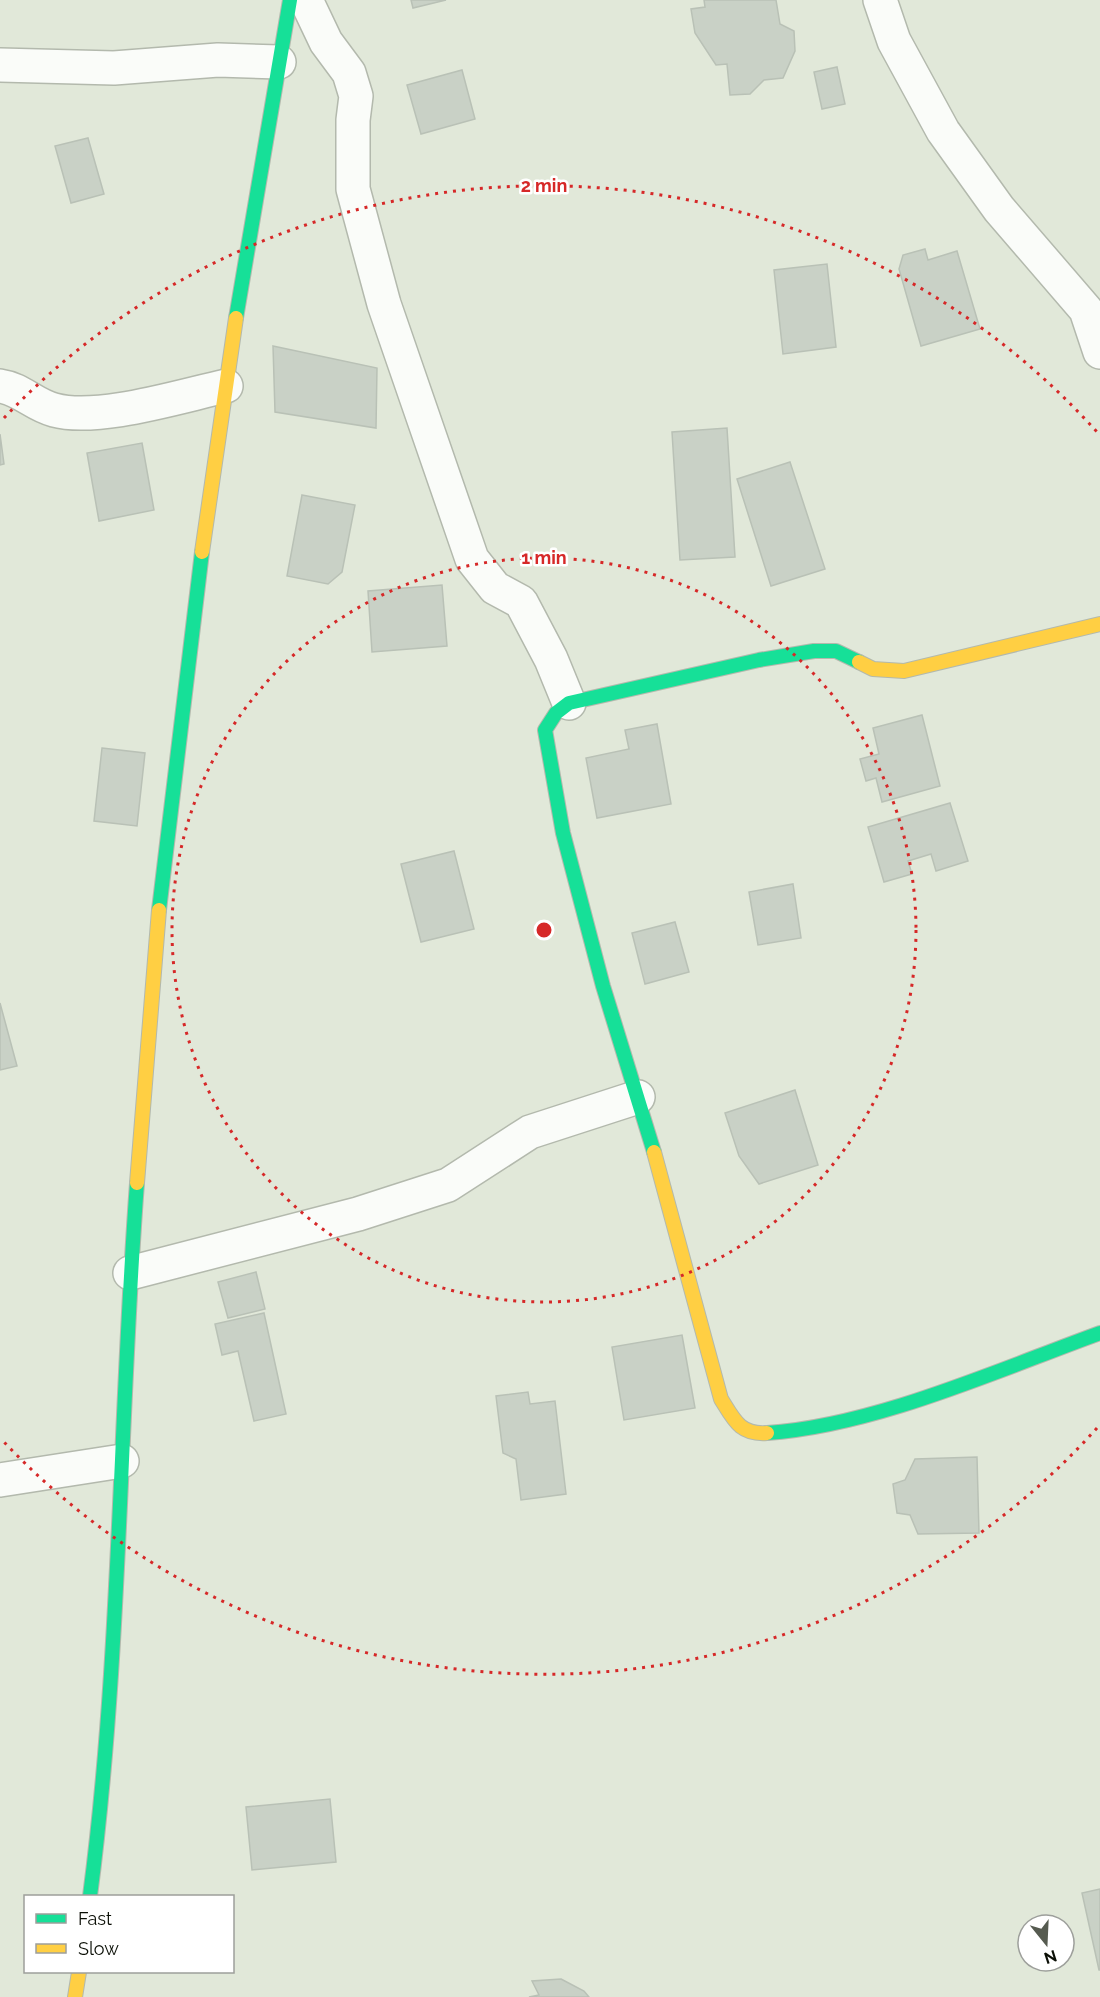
<svg xmlns="http://www.w3.org/2000/svg" width="1100" height="1997" font-family="Raleway,sans-serif">
	<rect width="100%" height="100%" fill="#e1e8d9"/>
	<!-- building -->
	<path fill="#c9d1c6" stroke="#b9c1b6" stroke-width="1.5" d="M411,0H446L413,8Z
		M704,0H776L780,24L794,31L795,51L783,78L764,80L750,94L730,95L727,64L716,65L695,33L691,9L705,7Z
		M837,67L845,104L822,109L814,72Z
		M462,70L475,119L421,134L407,85Z
		M88,138L104,194L71,203L55,146Z
		M925,249L928,260L957,251L980,329L921,346L899,269L903,255Z
		M827,264L836,347L783,354L774,270Z
		M273,346L377,368L376,428L275,412Z
		M727,428L735,557L680,560L672,432Z
		M0,434L4,464L0,465Z
		M142,443L154,510L99,521L87,453Z
		M790,462L825,569L771,586L737,479Z
		M302,495L355,505L342,572L328,584L287,576Z
		M442,585L447,646L372,652L368,591Z
		M922,715L940,786L882,802L876,778L866,781L860,759L879,754L873,728Z
		M657,724L671,804L597,818L586,758L629,749L625,730Z
		M102,748L145,753L137,826L94,821Z
		M950,803L968,861L936,871L931,854L908,861L912,874L884,882L868,827Z
		M454,851L474,929L421,942L401,864Z
		M793,884L801,938L758,945L749,892Z
		M675,922L689,972L645,984L632,933Z
		M0,1003L17,1066L0,1070Z
		M795,1090L818,1165L759,1184L739,1156L725,1113Z
		M256,1272L265,1309L228,1318L218,1282Z
		M264,1313L286,1414L254,1421L238,1351L222,1355L215,1324Z
		M682,1335L695,1408L624,1420L612,1347Z
		M528,1392L530,1404L555,1401L566,1494L521,1500L516,1459L503,1453L496,1396Z
		M977,1457L979,1533L918,1534L910,1515L897,1513L893,1484L905,1480L915,1459Z
		M330,1799L336,1862L252,1870L246,1807Z
		M1100,1889V1970H1099L1082,1893Z
		M561,1979L584,1991L589,1997H529L539,1995L532,1981Z"/>
	<g fill="none" stroke-linecap="round" stroke-linejoin="round">
		<defs>
			<path id="street" d="M306,0L326,42L349,73L356,96L353,120V189L384,304L472,559L495,588L521,602L551,659L569,703
				M880,0L894,41L943,131L999,209L1086,310L1100,352
				M0,65L114,68L218,60L279,62
				M0,386C21,389 34,405 54,410C98,422 180,396 226,386
				M130,1273L358,1214L448,1185L530,1132L638,1097
				M0,1480L122,1461"/>
			<path id="fast" d="M236,318L290,0
				M159,910L202,552
				M654,1152L603,986L563,833L545,730L556,713L569,703L759,660L814,651H836L859,662
				M767,1433C874,1426 998,1370 1100,1333
				M90,1896C121,1660 119,1421 137,1183"/>
			<path id="slow" d="M202,552L236,318
				M859,662L873,669L904,671L1100,624
				M654,1152L721,1399C734,1420 740,1435 767,1433
				M137,1183L159,910
				M75,1997L79,1972"/>
		</defs>
		<!-- street casing -->
		<use href="#street" stroke="#b3b9ad" stroke-width="36"/>
		<!-- fast casing -->
		<use href="#fast" stroke="#b3b9ad" stroke-width="16"/>
		<!-- slow casing -->
		<use href="#slow" stroke="#b3b9ad" stroke-width="16"/>
		<!-- street -->
		<use href="#street" stroke="#fafcf9" stroke-width="33"/>
		<!-- fast -->
		<use href="#fast" stroke="#16e098" stroke-width="14"/>
		<!-- slow -->
		<use href="#slow" stroke="#ffcf43" stroke-width="14"/>
	</g>
	<!-- distance rings -->
	<g fill="none" stroke="#d62828" stroke-width="3" stroke-dasharray="3 6">
		<circle cx="544" cy="930" r="372"/>
		<path d="M1097 1428A744 744 0 0 1 4 1442M4 418A744 744 0 0 1 1097 432"/>
	</g>
	<circle cx="544" cy="930" r="9" fill="#d62828" stroke="#fff" stroke-width="3"/>
	<g font-size="18" text-anchor="middle" font-weight="bold" fill="#d62828" stroke="#fff" stroke-width="5" stroke-linejoin="round" paint-order="stroke">
		<text x="544" y="192">2 min</text>
		<text x="544" y="564">1 min</text>
	</g>
	<!-- legend -->
	<rect x="24" y="1895" width="210" height="78" fill="#ffffff" stroke="#9d9f9b" stroke-width="1.5"/>
	<rect x="36" y="1914" width="30" height="9" fill="#16e098" stroke="#9d9f9b" stroke-width="1.5"/>
	<text x="78" y="1925" font-size="18" fill="#0b0f06">Fast</text>
	<rect x="36" y="1944" width="30" height="9" fill="#ffcf43" stroke="#9d9f9b" stroke-width="1.5"/>
	<text x="78" y="1955" font-size="18" fill="#0b0f06">Slow</text>
	<!-- north arrow -->
	<g transform="translate(1046 1943) rotate(162)"><circle r="28" fill="#ffffff" stroke="#9d9f9b" stroke-width="1.5"/>
	<path d="M0-4.5L10 22L0 15L-10 22Z" fill="#565b50"/>
	<text y="-9" font-size="16" font-weight="bold" text-anchor="middle" fill="#0b0f06">N</text>
	</g>
</svg>
